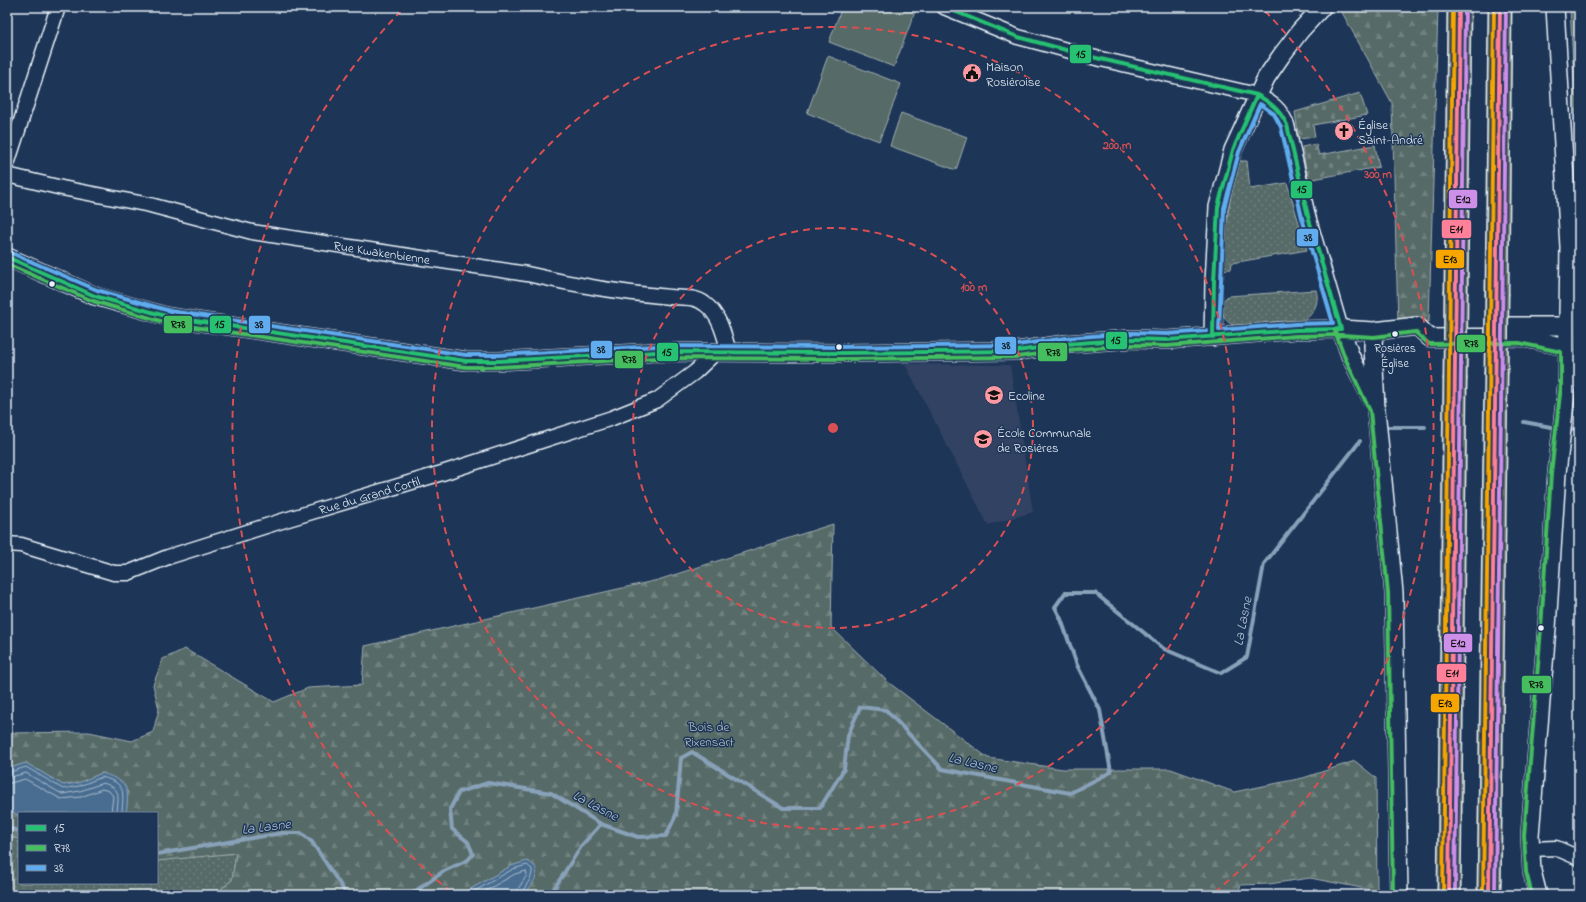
<svg xmlns="http://www.w3.org/2000/svg" width="1586" height="902" font-family="'Indie Flower',sans-serif">
	<defs>
		<pattern id="grass-dots" width="8" height="8" patternUnits="userSpaceOnUse"><rect width="8" height="8" fill="#576b67"/><path d="M2 2h.1M6 6h.1" fill="none" stroke="#6f817e" stroke-width="1.8" stroke-linecap="round"/></pattern>
		<pattern id="forest-firs" width="22" height="20" patternUnits="userSpaceOnUse"><rect width="22" height="20" fill="#576b67"/><path d="M5 1l3.5 6h-7zM16 11l3.5 6h-7z" fill="#6f817e"/></pattern>
		<pattern id="cemetery-stones" width="16" height="16" patternUnits="userSpaceOnUse"><rect width="16" height="16" fill="#576b67"/><path d="M2 7V4a2 2 0 0 1 4 0v3zM10 15v-3a2 2 0 0 1 4 0v3z" fill="#6f817e"/></pattern>
	</defs>
	<rect width="100%" height="100%" fill="#1d3557"/>
	<filter id="ink" filterUnits="userSpaceOnUse"><feTurbulence type="fractalNoise" baseFrequency=".025" numOctaves="2"/><feDisplacementMap in="SourceGraphic" scale="8" xChannelSelector="R" yChannelSelector="G"/><feConvolveMatrix kernelMatrix="1 2 1 2 8 2 1 2 1" color-interpolation-filters="sRGB"/></filter>
	<g filter="url(#ink)">
		<!-- built -->
		<path fill="#324264" d="M905,364L1010,365L1033,512L988,525Z"/>
		<!-- grass -->
		<path fill="url(#grass-dots)" stroke="#a0aeb0" d="M1240,161H1247L1250,189L1287,183L1307,250L1232,263L1231,269L1222,270C1225,233 1228,197 1240,161Z
			M1316,290C1320,303 1313,315 1302,322C1286,323 1271,324 1255,325C1250,326 1243,327 1237,326C1222,324 1217,304 1228,296Z
			M7,836L19,839V883H157V859L236,853L232,880L214,895H7Z"/>
		<!-- forest -->
		<path fill="url(#forest-firs)" stroke="#a0aeb0" d="M1339,7H1438L1429,322H1398L1392,103Z
			M1570,7H1579V179Z
			M833,524L831,627L888,682L988,758L1063,769H1171L1234,792L1303,778L1355,761L1376,778L1377,891L1310,878L1269,884L1241,885L1237,895H525L528,890L527,861L511,866L460,895H214L232,880L236,853L157,861V813H126L128,792L102,773L78,783L63,785L26,763L7,769V733L89,732L132,741L153,732L159,709L153,685L163,659L185,649L274,702L308,688L362,685L365,646L658,580Z
			M7,809L19,815V839L7,836Z"/>
		<!-- cemetery -->
		<path fill="url(#cemetery-stones)" stroke="#a0aeb0" d="M1360,93L1367,115L1313,125L1315,137L1299,139L1295,112Z
			M1316,144L1319,155L1375,145L1379,167L1308,180L1302,147Z"/>
		<!-- garden -->
		<path fill="#576b67" stroke="#a0aeb0" d="M842,7H911L916,9L894,67L829,42Z
			M828,56L901,84L879,141L807,113Z
			M901,113L967,137L956,170L890,146Z"/>
		<!-- water -->
		<path fill="#496d90" stroke="#89a2ba" d="M26,763L63,785L78,783L102,773C127,781 130,786 126,813H19L18,815L7,809V769Z
			M527,861C546,870 532,883 525,895H460L511,866Z"/>
		<g fill="none" stroke-linecap="round" stroke-linejoin="round">
			<!-- shore -->
			<path stroke="#a8bcce" stroke-width="1" d="M7,773L26,767L63,789L79,786L102,777C127,784 123,791 122,813
				M7,778L26,773L62,794L80,791L103,783C122,789 118,795 117,813
				M7,784L25,779L61,799L81,797L102,789L109,791L113,796L111,813
				M468,895L513,869L527,865L532,869C533,881 524,884 522,895
				M478,895L515,874L526,871L527,875L518,889L517,895"/>
			<!-- stream -->
			<path stroke="#89a2ba" stroke-width="4" d="M1524,422L1551,427
				M1388,427H1425
				M1573,429H1579
				M7,828L19,831
				M157,854L282,833H301L312,842L347,895
				M410,895L444,871L468,860L473,854L468,842L452,829L450,809L459,792L488,783L551,793L601,824L638,837L666,836L676,815L681,758L692,752L783,808H820L844,769L848,735L860,707L886,710L942,769L1070,793L1111,772L1100,710L1077,665L1061,619L1055,607L1065,593H1095L1164,649L1221,673L1247,657L1264,564L1360,441
				M550,895L582,845L601,824"/>
			<defs>
				<g id="minor">
					<path d="M944,7L1018,37L1041,43L1092,57L1257,95C1273,104 1280,108 1287,125L1308,216L1341,329"/>
					<path d="M7,164L58,7"/>
					<path id="s1" d="M7,175L62,188L150,205L252,232L527,274C574,285 622,293 670,297C681,298 695,296 705,304C720,315 724,335 729,352"/>
					<path id="s2" d="M7,544L21,545L114,573H128L168,557L285,520L442,473L612,418L657,400L695,372L716,352"/>
					<path d="M1531,849L1556,848L1579,858"/>
				</g>
				<path id="tertiary" d="M7,257L95,296L169,317L466,361H499L657,352L842,353L1017,351L1066,344L1132,339L1167,340L1296,330L1341,329L1374,331L1417,326L1430,338L1520,337L1567,347
					M1503,326H1567
					M1341,329L1350,355L1372,400
					M1374,331L1373,346L1376,409L1394,593L1399,895
					M1213,337L1214,282L1218,207L1233,150L1266,78L1281,56L1300,31L1322,7
					M1538,895L1532,871L1530,835L1547,628L1557,473L1567,385L1569,247L1555,7"/>
				<path id="motorway" d="M1456,291L1459,7
					M1497,293L1500,7
					M1449,895L1455,380
					M1489,895L1496,374"/>
			</defs>
			<!-- minor casing -->
			<use href="#minor" stroke="#e8f1f8" stroke-width="17"/>
			<!-- tertiary casing -->
			<use href="#tertiary" stroke="#e8f1f8" stroke-width="20"/>
			<!-- motorway casing -->
			<use href="#motorway" stroke="#e8f1f8" stroke-width="25"/>
			<!-- minor -->
			<use href="#minor" stroke="#1d3557" stroke-width="14"/>
			<!-- tertiary -->
			<use href="#tertiary" stroke="#1d3557" stroke-width="17"/>
			<!-- motorway -->
			<use href="#motorway" stroke="#697266" stroke-width="22"/>
			<defs>
				<path id="motorway-bridge" d="M1496,374L1497,293
					M1455,380L1456,291"/>
			</defs>
			<!-- motorway-bridge casing -->
			<use href="#motorway-bridge" stroke="#e8f1f8" stroke-width="25" stroke-linecap="butt"/>
			<!-- motorway-bridge -->
			<use href="#motorway-bridge" stroke="#697266" stroke-width="22"/>
			<defs>
				<path id="bus-1" d="M944,7L1018,37L1092,57L1257,95C1271,103 1280,110 1287,125L1308,216L1341,329
					M7,257L95,296L169,317L466,361H499L657,352L842,353L1017,351L1066,344L1132,339L1167,340L1296,330L1341,329
					M1213,337L1214,282L1218,207L1233,150L1257,95"/>
				<path id="bus-2" d="M7,264L93,301L167,323L466,367H499L657,358L842,359L1017,357L1067,350L1132,345L1167,346L1296,336L1341,335L1374,337L1415,332L1429,344L1519,343L1561,352V385L1551,473L1541,628L1524,835L1526,872L1532,895
					M1335,331L1345,358L1370,411L1388,593L1393,895"/>
				<path id="bus-3" d="M1260,104L1274,114L1281,127L1302,218L1333,323L1296,324L1219,330L1224,208L1239,152Z
					M9,252L97,290L170,311L466,355H499L657,346L842,347L1017,345L1066,338L1132,333L1167,334L1207,331"/>
				<path id="bus-4" d="M1449,895L1459,7
					M1489,895L1500,7"/>
				<path id="bus-5" d="M1455,895L1465,7
					M1495,895L1506,7"/>
				<path id="bus-6" d="M1443,895L1453,7
					M1483,895L1494,7"/>
			</defs>
			<!-- bus-1 casing -->
			<use href="#bus-1" stroke="#1d3557" stroke-width="7"/>
			<!-- bus-2 casing -->
			<use href="#bus-2" stroke="#1d3557" stroke-width="7"/>
			<!-- bus-3 casing -->
			<use href="#bus-3" stroke="#1d3557" stroke-width="7"/>
			<!-- bus-4 casing -->
			<use href="#bus-4" stroke="#1d3557" stroke-width="7"/>
			<!-- bus-5 casing -->
			<use href="#bus-5" stroke="#1d3557" stroke-width="7"/>
			<!-- bus-6 casing -->
			<use href="#bus-6" stroke="#1d3557" stroke-width="7"/>
			<!-- bus-1 -->
			<use href="#bus-1" stroke="#26c172" stroke-width="4"/>
			<!-- bus-2 -->
			<use href="#bus-2" stroke="#45be5f" stroke-width="4"/>
			<!-- bus-3 -->
			<use href="#bus-3" stroke="#60acee" stroke-width="4"/>
			<!-- bus-4 -->
			<use href="#bus-4" stroke="#ff8098" stroke-width="4"/>
			<!-- bus-5 -->
			<use href="#bus-5" stroke="#ce8fe9" stroke-width="4"/>
			<!-- bus-6 -->
			<use href="#bus-6" stroke="#f7a600" stroke-width="4"/>
		</g>
	</g>
	<!-- distance rings -->
	<g fill="none" stroke="#da5052" stroke-width="2" stroke-dasharray="7 5">
		<circle cx="833" cy="428" r="200"/>
		<circle cx="833" cy="428" r="401"/>
		<path d="M451 892A601 601 0 0 1 401 11M1265 11A601 601 0 0 1 1215 892"/>
	</g>
	<!-- icons -->
	<defs>
		<symbol id="civic-disc" viewBox="-11 -11 22 22"><circle r="9.5" fill="#ff9aa2" stroke="#1d3557"/><path d="M-.6-6.5H3V-4.5H.6V-3L4-1V1h2V6H-6V1h2V-1L-.6-3ZM-1.2 2.5V6h2.4V2.5Z" fill="#111"/></symbol>
		<symbol id="church-disc" viewBox="-11 -11 22 22"><circle r="9.5" fill="#ff9aa2" stroke="#1d3557"/><path d="M-1.2-6h2.4v3.5h3.3v2.4h-3.3V6h-2.4V-.1h-3.3v-2.4h3.3Z" fill="#111"/></symbol>
		<symbol id="school-disc" viewBox="-11 -11 22 22"><circle r="9.5" fill="#ff9aa2" stroke="#1d3557"/><path d="M0-5L7-2L0 1L-7-2ZM-4 1L0 2.5L4 1V4Q0 6-4 4Z" fill="#111"/></symbol>
	</defs>
	<g fill-rule="evenodd">
		<use href="#civic-disc" x="961" y="62" width="22" height="22"/>
		<use href="#church-disc" x="1333" y="120" width="22" height="22"/>
		<use href="#school-disc" x="983" y="384" width="22" height="22"/>
		<use href="#school-disc" x="972" y="428" width="22" height="22"/>
	</g>
	<!-- markers -->
	<g fill="#e8f1f8" stroke="#1d3557" stroke-width="1.5">
		<circle cx="52" cy="284" r="3.5"/>
		<circle cx="1395" cy="334" r="3.5"/>
		<circle cx="839" cy="347" r="3.5"/>
		<circle cx="1541" cy="628" r="3.5"/>
	</g>
	<g text-anchor="middle" stroke-width="3" stroke-linejoin="round" paint-order="stroke">
		<!-- bus labels -->
		<g font-size="12" fill="#e8f1f8" stroke="#1d3557">
			<text x="1395" y="352">Rosières<tspan x="1395" dy="15">Église</tspan></text>
		</g>
		<!-- poi labels -->
		<g font-size="13" fill="#e8f1f8" stroke="#1d3557" text-anchor="start">
			<text x="986" y="71">Maison<tspan x="986" dy="15">Rosièroise</tspan></text>
			<text x="1358" y="129">Église<tspan x="1358" dy="15">Saint-André</tspan></text>
			<text x="1008" y="400">Ecoline</text>
			<text x="997" y="437">École Communale<tspan x="997" dy="15">de Rosières</tspan></text>
		</g>
		<!-- street labels -->
		<g font-size="13" fill="#e8f1f8" stroke="#1d3557">
			<text dy="5" stroke="none"><textPath href="#s1" startOffset="383">Rue Kwakenbienne</textPath></text>
			<text dy="5" stroke="none"><textPath href="#s2" startOffset="379">Rue du Grand Cortil</textPath></text>
		</g>
		<!-- park labels -->
		<g font-size="13" fill="#b5c2c5" stroke="#1d3557">
			<text x="709" y="731">Bois de<tspan x="709" dy="15">Rixensart</tspan></text>
		</g>
		<!-- water labels -->
		<g font-size="14" font-style="italic" fill="#b0c3d4" stroke="#1d3557">
			<text transform="translate(1242 621) rotate(-79)" y="5">La Lasne</text>
			<text transform="translate(973 762) rotate(13)" y="5">La Lasne</text>
			<text transform="translate(596 805) rotate(28)" y="5">La Lasne</text>
			<text transform="translate(266 826) rotate(-7)" y="5">La Lasne</text>
		</g>
	</g>
	<circle cx="833" cy="428" r="6" fill="#da5052" stroke="#1d3557" stroke-width="2"/>
	<g font-size="12" text-anchor="middle" font-weight="bold" fill="#da5052" stroke="#1d3557" stroke-width="3" stroke-linejoin="round" paint-order="stroke">
		<text x="1117" y="149">200 m</text>
		<text x="1378" y="178">300 m</text>
		<text x="974" y="291">100 m</text>
	</g>
	<g stroke="#1d3557" stroke-width="1.5">
		<rect x="1069" y="44" width="23" height="20" rx="4" fill="#26c172"/>
		<rect x="1290" y="180" width="23" height="19" rx="4" fill="#26c172"/>
		<rect x="1448" y="189" width="30" height="20" rx="4" fill="#ce8fe9"/>
		<rect x="1441" y="219" width="31" height="20" rx="4" fill="#ff8098"/>
		<rect x="1296" y="228" width="23" height="19" rx="4" fill="#60acee"/>
		<rect x="1435" y="249" width="30" height="20" rx="4" fill="#f7a600"/>
		<rect x="248" y="315" width="23" height="19" rx="4" fill="#60acee"/>
		<rect x="209" y="315" width="23" height="19" rx="4" fill="#26c172"/>
		<rect x="163" y="315" width="30" height="19" rx="4" fill="#45be5f"/>
		<rect x="1105" y="331" width="23" height="19" rx="4" fill="#26c172"/>
		<rect x="1456" y="334" width="30" height="19" rx="4" fill="#45be5f"/>
		<rect x="994" y="336" width="23" height="19" rx="4" fill="#60acee"/>
		<rect x="590" y="340" width="23" height="19" rx="4" fill="#60acee"/>
		<rect x="1037" y="342" width="31" height="20" rx="4" fill="#45be5f"/>
		<rect x="656" y="342" width="23" height="20" rx="4" fill="#26c172"/>
		<rect x="614" y="350" width="30" height="19" rx="4" fill="#45be5f"/>
		<rect x="1443" y="633" width="30" height="20" rx="4" fill="#ce8fe9"/>
		<rect x="1436" y="663" width="31" height="20" rx="4" fill="#ff8098"/>
		<rect x="1521" y="675" width="31" height="19" rx="4" fill="#45be5f"/>
		<rect x="1430" y="693" width="30" height="20" rx="4" fill="#f7a600"/>
	</g>
	<g font-size="11" text-anchor="middle" font-weight="bold" fill="#111">
		<text x="1081" y="58">15</text>
		<text x="1302" y="193">15</text>
		<text x="1463" y="203">E12</text>
		<text x="1456" y="233">E11</text>
		<text x="1308" y="241">38</text>
		<text x="1450" y="263">E13</text>
		<text x="259" y="328">38</text>
		<text x="220" y="328">15</text>
		<text x="178" y="328">R78</text>
		<text x="1116" y="344">15</text>
		<text x="1471" y="347">R78</text>
		<text x="1006" y="349">38</text>
		<text x="601" y="353">38</text>
		<text x="1053" y="356">R78</text>
		<text x="667" y="356">15</text>
		<text x="629" y="363">R78</text>
		<text x="1458" y="647">E12</text>
		<text x="1452" y="677">E11</text>
		<text x="1536" y="688">R78</text>
		<text x="1445" y="707">E13</text>
	</g>
	<!-- margin -->
	<rect width="1586" height="902" fill="none" stroke="#1d3557" stroke-width="24"/>
	<rect x="12" y="12" width="1562" height="878" fill="none" stroke="#e8f1f8" stroke-width="1.5" filter="url(#ink)"/>
	<!-- legend -->
	<rect x="18" y="812" width="140" height="72" fill="#1d3557" stroke="#6e8097"/>
	<rect x="26" y="825" width="20" height="6" fill="#26c172" stroke="#6e8097"/>
	<text x="54" y="832" font-size="12" fill="#e8f1f8">15</text>
	<rect x="26" y="845" width="20" height="6" fill="#45be5f" stroke="#6e8097"/>
	<text x="54" y="852" font-size="12" fill="#e8f1f8">R78</text>
	<rect x="26" y="865" width="20" height="6" fill="#60acee" stroke="#6e8097"/>
	<text x="54" y="872" font-size="12" fill="#e8f1f8">38</text>
</svg>
